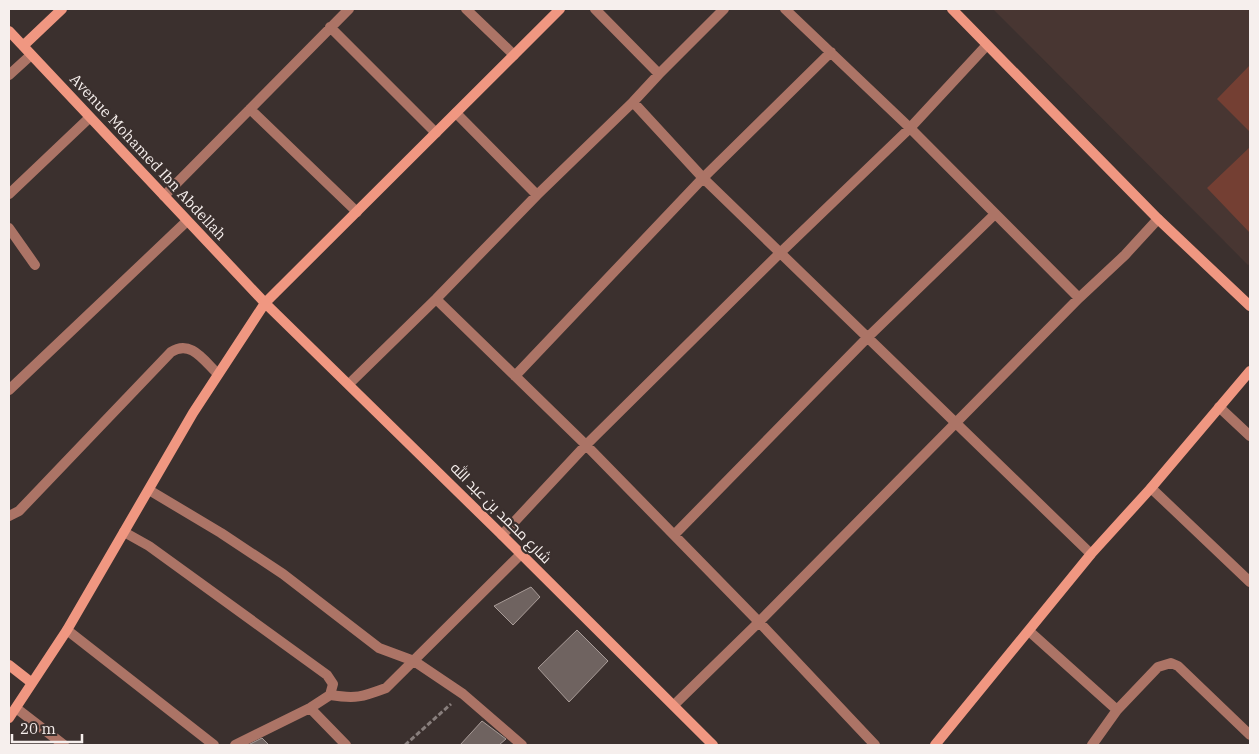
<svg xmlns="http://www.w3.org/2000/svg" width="1259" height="754" font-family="'IBM Plex Serif',Cairo,serif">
	<rect width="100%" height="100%" fill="#3b302e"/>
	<!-- built -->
	<path fill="#483632" d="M993,9H1250V264L1248,265Z"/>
	<!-- green -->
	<path fill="#743f33" d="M1250,65V132L1217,99Z
		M1250,147V233L1207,188Z"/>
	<!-- building -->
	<path fill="#6f6360" stroke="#a99c98" d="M531,587L540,597L513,625L494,606Z
		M577,630L608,661L569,702L538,668Z
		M482,721L506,739L499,745H460Z
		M262,738L269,745H248Z"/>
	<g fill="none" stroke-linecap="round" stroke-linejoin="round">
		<!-- path -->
		<path stroke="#887e7c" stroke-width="3" stroke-dasharray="5 2.5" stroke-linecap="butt" d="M405,745L451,704"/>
		<!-- street -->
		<path stroke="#ac7466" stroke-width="10" d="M466,9L514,55
			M595,9L659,74
			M785,9L910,128L1079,298
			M330,27L436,133
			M9,75L31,55
			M633,102L703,178L1091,554
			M250,109L357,212
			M456,113L537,195
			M9,194L89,118
			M164,196L349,9
			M9,228L35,265
			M436,299L586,445L759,622L875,745
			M515,376L703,178L831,52
			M349,384L436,299L537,195L633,102L659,74L724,9
			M9,390L187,221
			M1219,407L1250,436
			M1151,488L1250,582
			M149,490L221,533L283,574L379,648L414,661L463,694L522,745
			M9,516L19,511L171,352C191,339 204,361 218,374
			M124,532L149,546L327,675L333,684L330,695L310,708L235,745
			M502,535L586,445L780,253L910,128L986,46
			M674,535L867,338L995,214
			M67,630L214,745
			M1029,631L1117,710
			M330,695C356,699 362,697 386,688L521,554
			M674,705L759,622L1079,298L1125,255L1158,219
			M16,708L64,745
			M310,708L346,745
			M1092,745L1117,710L1158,667L1171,663L1178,666L1250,735"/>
		<!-- secondary -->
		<path stroke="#f09781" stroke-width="10" d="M952,9L1158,219L1250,306
			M9,31L265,303L502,535L713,745
			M23,46L62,9
			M9,665L32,683
			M9,718L67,630L193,413L265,303L560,9
			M935,745L1091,554L1151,488L1250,371"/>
	</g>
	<g text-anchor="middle" stroke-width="4.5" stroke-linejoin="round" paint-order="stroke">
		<!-- street labels -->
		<g font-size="15" fill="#f6efed" stroke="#3b302e">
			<text transform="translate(148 157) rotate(47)" y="5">Avenue Mohamed Ibn Abdellah</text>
			<text transform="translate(501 513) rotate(45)" y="5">شارع محمد بن عبد الله</text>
		</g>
	</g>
	<!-- border -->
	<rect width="1259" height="754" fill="none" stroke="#f6efed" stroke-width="20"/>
	<!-- scale -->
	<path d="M12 734v8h70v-8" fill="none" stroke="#f6efed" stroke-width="2.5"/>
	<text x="20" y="734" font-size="15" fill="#f6efed" stroke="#3b302e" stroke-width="4" paint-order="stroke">20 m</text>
</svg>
